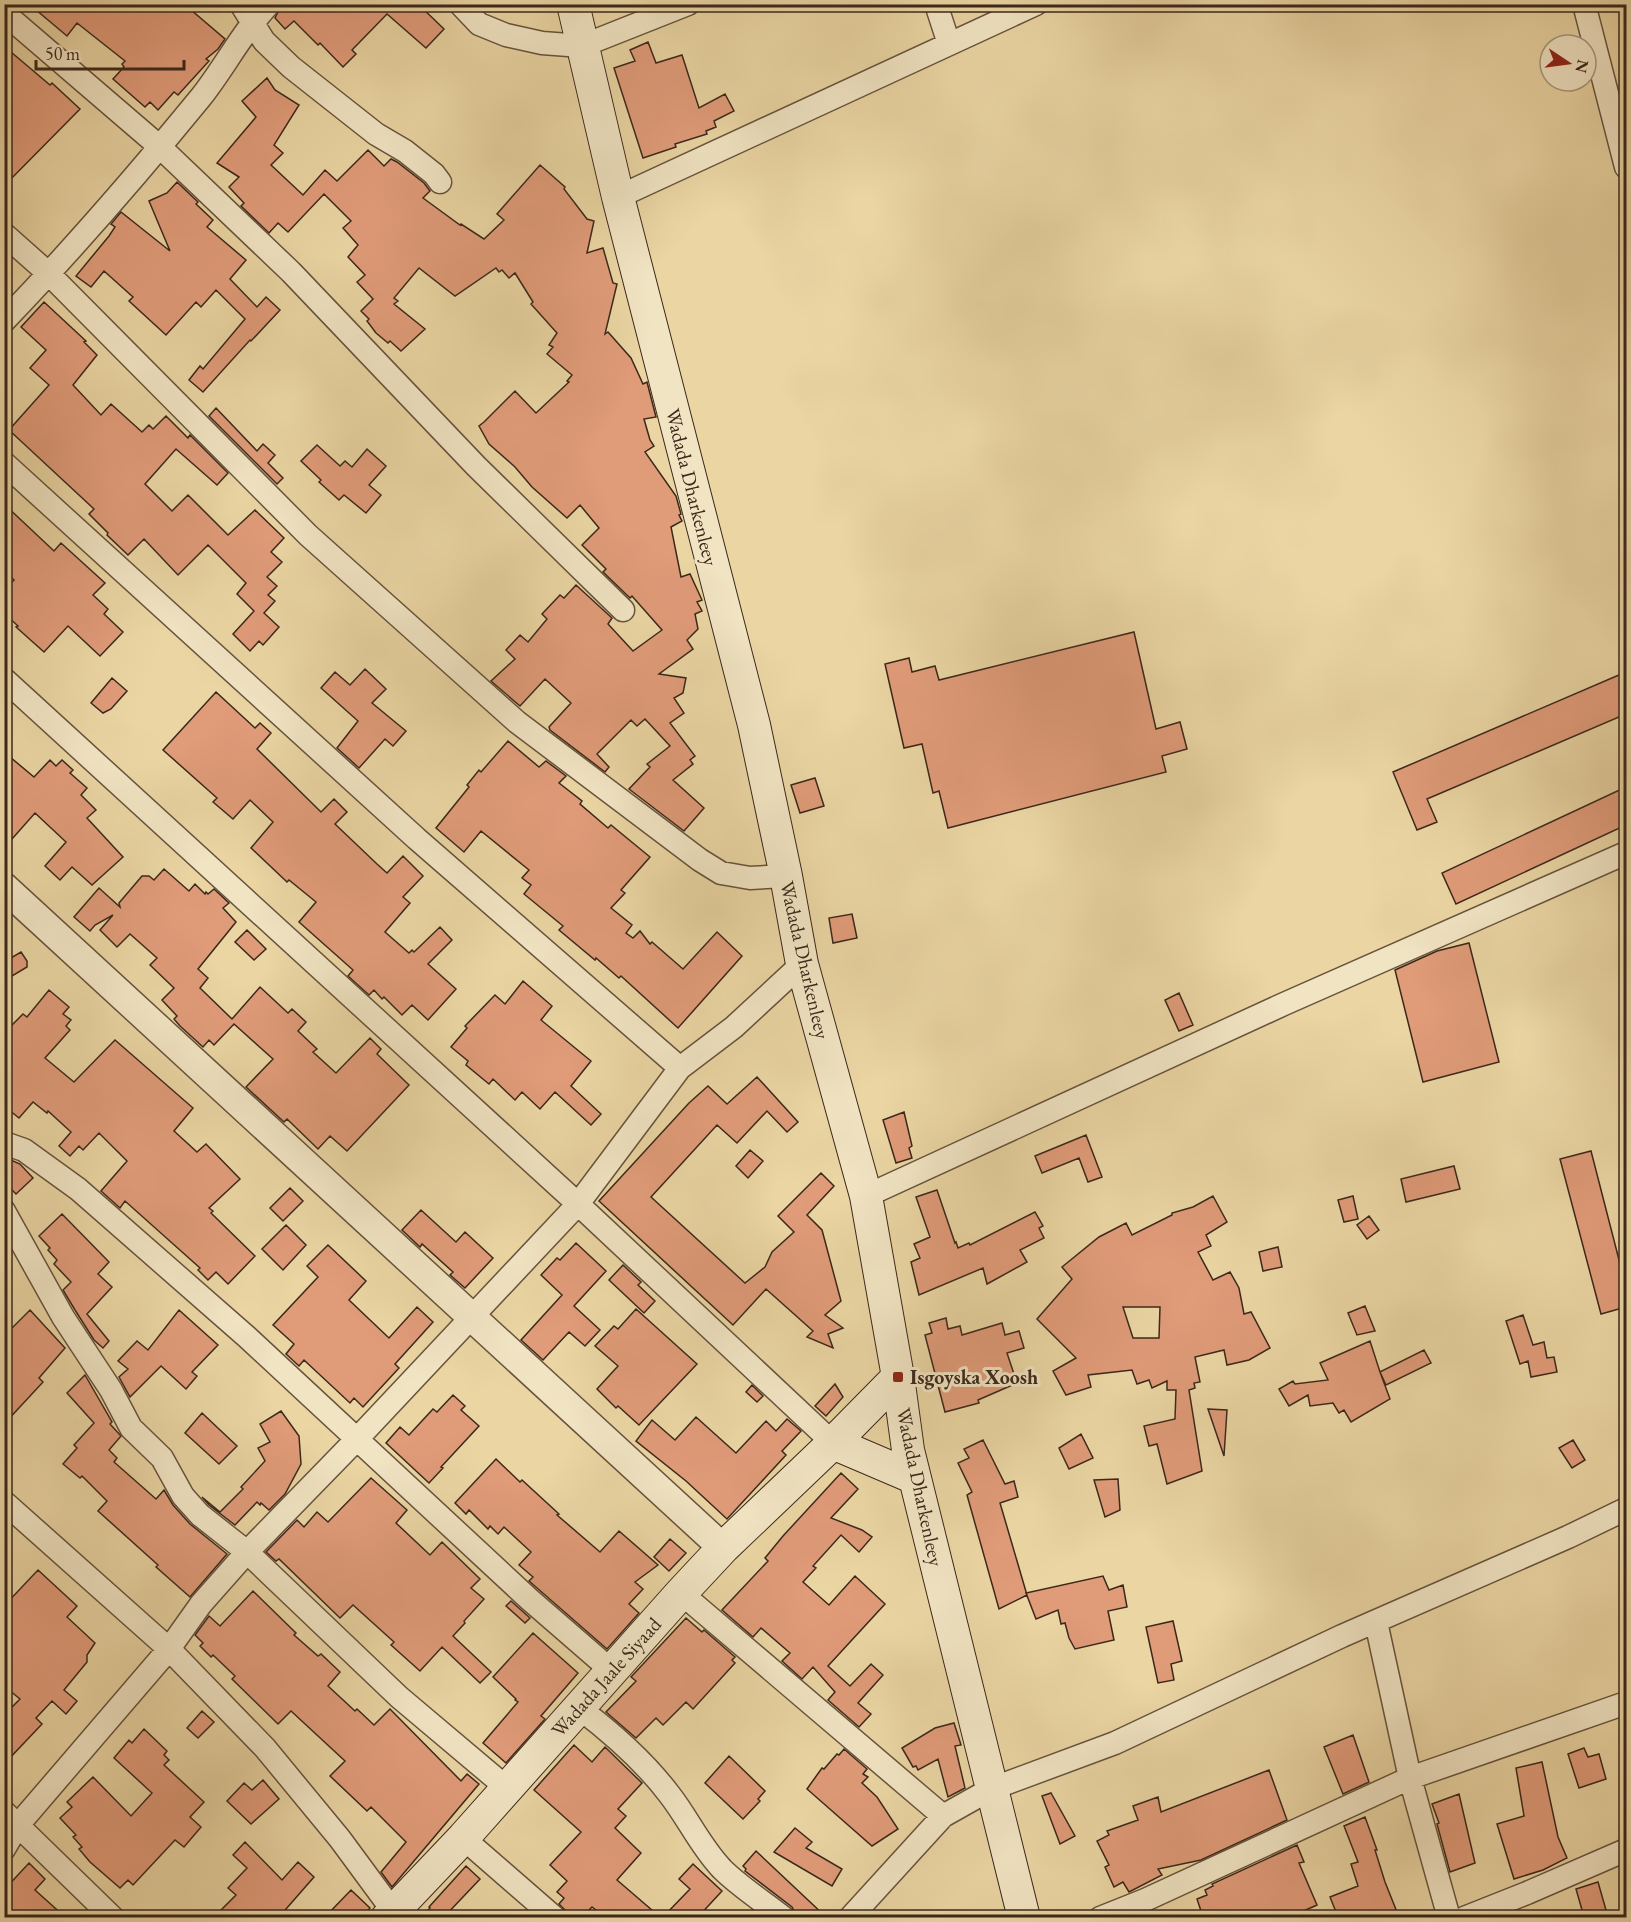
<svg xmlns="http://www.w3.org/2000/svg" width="1631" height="1922" font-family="'EB Garamond',serif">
	<rect width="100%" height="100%" fill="#ead5a3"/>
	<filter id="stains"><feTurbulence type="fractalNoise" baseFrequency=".00333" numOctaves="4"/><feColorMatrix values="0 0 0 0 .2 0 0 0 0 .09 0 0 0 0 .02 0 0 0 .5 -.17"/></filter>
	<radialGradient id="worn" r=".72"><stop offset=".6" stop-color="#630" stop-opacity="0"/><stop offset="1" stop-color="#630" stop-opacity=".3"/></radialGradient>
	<!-- building -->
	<path fill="#e09b79" stroke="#3b281b" stroke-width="1.5" fill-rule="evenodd" d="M29,4H184L225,39L218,49L206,59L209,61L178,95L174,92L158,110L150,102L145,107L113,79L124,67L122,64L125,61L77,23L67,36Z
		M282,4H418L444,29L426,48L387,14L352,50L356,54L343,67L320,43L318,45L294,21L285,29L275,18Z
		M648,42L656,63L682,55L699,108L725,94L734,111L714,121L716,127L706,131L707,134L675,144L676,147L643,158L614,68L635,61L630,50Z
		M11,52L50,85L52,83L80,109L4,186V59Z
		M267,78L275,90L299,105L274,145L283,153L271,165L303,195L325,170L337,181L368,150L384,166L391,159L397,162L424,183L430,191L423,198L460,225L461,224L484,239L504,220L497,214L540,165L565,187L564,189L587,219L594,221L587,253L603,248L613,283L617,284L605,334L608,332L631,358L643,384L647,382L656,417L644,419L650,440L654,446L645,452L676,496L681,514L679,515L682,521L671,527L681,577L690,574L702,600L697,602L702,611L695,614L698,629L687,640L693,649L659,674L686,678L683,693L674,698L684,713L670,723L695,756L690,760L693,764L673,780L704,808L684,831L629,789L650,767L647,764L670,746L645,719L637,726L631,720L597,754L609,767L605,772L550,730L549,727L571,703L545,679L520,706L491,681L515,659L506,650L520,635L528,642L547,619L542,614L560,595L564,598L576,585L612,618L608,624L633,651L662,630L632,596L630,598L603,572L606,569L582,545L599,528L580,505L567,518L532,487L515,467L489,444L479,426L484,422L515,391L536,413L569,382L567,381L572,375L547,354L553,347L549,345L557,333L531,304L533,302L515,273L509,278L502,270L499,272L496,268L455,296L419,268L394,298L398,301L394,304L425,329L401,351L390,341L388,343L376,333L367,321L369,319L361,311L373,299L357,282L365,275L348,257L358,245L343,228L351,221L324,194L288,232L278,223L269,233L241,206L244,203L229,187L239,177L217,163L256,117L242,101Z
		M177,182L198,202L196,204L213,220L207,227L246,260L230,279L257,307L266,297L280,310L251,341L250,340L203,392L189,380L200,366L203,369L245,319L216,290L201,307L196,302L166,335L129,301L133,297L104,271L91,287L76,276L109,236L115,227L111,224L121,212L170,251L149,201L167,193Z
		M44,302L86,341L84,342L97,355L73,385L101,415L111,404L142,432L149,425L153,429L166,416L188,438L190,435L228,473L217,485L176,449L145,484L172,511L188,495L228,535L255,510L284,538L271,552L282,562L267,577L277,586L268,595L275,601L264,613L279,627L263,645L259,641L250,651L233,634L254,611L237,594L246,583L208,545L178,575L144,539L128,555L107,535L108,533L89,514L94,509L9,430L49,385L30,368L46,350L21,327Z
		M216,408L257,451L263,444L275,455L268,463L283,478L277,484L209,416Z
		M317,445L340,466L345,461L352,467L367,449L386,466L369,485L381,495L366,513L344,495L339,500L319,482L321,480L301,461Z
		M4,504L54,551L61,543L105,583L93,595L108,609L104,614L123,632L100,656L68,626L44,652L16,627L18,626L4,613V590L14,580L4,571Z
		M1134,632L1156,729L1180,722L1187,749L1162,756L1166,772L948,828L939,791L933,793L922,744L904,748L885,664L909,658L912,672L935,666L939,680Z
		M365,669L386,689L372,703L406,731L393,746L385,739L359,768L337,748L358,721L321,688L335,672L350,685Z
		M1626,672V714L1427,799L1437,822L1417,830L1393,772Z
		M112,678L127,691L111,709L103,713L91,703Z
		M216,692L255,728L260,723L271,733L257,749L321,812L334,799L347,812L335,824L377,864L387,873L403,856L423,876L403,897L410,903L385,932L409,953L412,950L414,952L440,927L452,940L428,964L456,989L428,1020L412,1005L402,1015L384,997L382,999L374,990L369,995L348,976L353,970L299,922L316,902L289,880L287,882L251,848L273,822L250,800L233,819L213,802L217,798L163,750Z
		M508,741L539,767L546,761L566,776L559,783L582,801L580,804L608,828L611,825L650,857L621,890L625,893L611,908L632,925L626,933L633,938L640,931L650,944L652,942L683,969L717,932L742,956L678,1028L621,976L619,978L596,958L595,960L559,930L563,926L524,894L531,885L522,878L529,870L481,831L464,852L436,828L469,787L467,785L479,770L481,772Z
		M4,752L34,777L50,760L56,766L62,760L73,770L70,773L87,788L81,795L96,810L87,818L123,857L92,885L72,867L60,880L45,866L66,842L35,813L4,848Z
		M815,778L824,806L800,813L791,785Z
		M1626,787V825L1456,904L1442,873Z
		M164,869L189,891L195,884L205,894L206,892L208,894L214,889L229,903L223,908L236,922L198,969L208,978L200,988L232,1019L260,987L288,1013L292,1009L306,1022L298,1031L317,1049L313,1052L336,1073L370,1038L381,1049L377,1054L409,1085L347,1151L330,1136L318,1149L287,1119L284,1122L246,1087L273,1059L234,1024L214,1045L209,1040L203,1047L180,1026L174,1019L177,1016L162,1000L174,988L150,965L157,958L130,934L117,947L100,930L113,915L95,925L90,931L74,917L99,888L120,907L119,903L142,876H149L154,880Z
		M852,914L857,938L833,943L829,918Z
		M247,930L266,949L254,960L235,942Z
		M1469,943L1499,1062L1423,1082L1395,970L1437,951Z
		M21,952L27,961V967L12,976L4,962Z
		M523,981L552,1006L541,1020L591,1061L571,1086L601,1114L591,1125L555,1092L540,1109L522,1092L515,1100L493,1079L489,1084L466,1065L468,1061L451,1047L467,1028L465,1026L495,995L505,1004Z
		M49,990L69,1007L63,1014L71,1020L66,1026L70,1030L45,1058L74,1082L115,1040L193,1108L174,1131L197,1152L206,1144L240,1179L209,1208L213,1211L211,1213L255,1256L228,1284L216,1272L208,1280L198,1270L200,1268L125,1201L120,1208L101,1191L127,1161L99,1133L83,1150L79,1146L70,1156L59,1146L71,1132L48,1111L47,1113L33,1102L19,1118L4,1106V1033L23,1014L27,1017Z
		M1179,993L1193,1025L1179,1031L1165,1000Z
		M757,1077L798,1122L787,1132L767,1111L737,1143L717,1125L651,1197L745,1283L765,1267L772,1252L794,1232L778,1216L821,1173L834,1186L807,1215L822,1230L841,1301L825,1315L843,1328L828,1334L833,1348L807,1337L813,1331L766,1289L733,1325L599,1201L689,1103L708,1086L727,1104Z
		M904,1112L912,1146L909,1148L912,1158L896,1163L883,1120Z
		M1086,1135L1102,1177L1088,1182L1079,1158L1042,1173L1035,1156Z
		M750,1150L763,1161L748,1178L736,1166Z
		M1591,1151L1626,1287V1307L1601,1314L1560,1159Z
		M4,1157L20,1164L33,1178L16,1194L4,1182Z
		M1454,1166L1460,1189L1406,1202L1401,1179Z
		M290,1188L303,1201L283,1221L270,1208Z
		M937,1190L955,1243L956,1242L958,1248L969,1243L970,1245L1035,1212L1043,1226L1039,1228L1044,1238L1020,1250L1027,1262L987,1284L983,1268L919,1295L911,1262L920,1258L914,1244L930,1237L916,1197Z
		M1213,1196L1227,1222L1206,1235L1211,1246L1198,1252L1213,1280L1230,1272L1239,1288L1244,1314L1251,1312L1270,1348L1249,1360L1227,1365L1224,1350L1195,1357L1200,1382L1194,1383L1195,1388L1189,1390L1202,1471L1167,1484L1157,1444L1149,1446L1144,1426L1175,1419L1176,1390H1167V1381L1152,1388L1149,1380L1137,1384L1132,1370L1088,1375L1091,1387L1066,1395L1053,1371L1076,1358L1037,1319L1072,1279L1062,1267L1099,1237L1126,1223L1132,1235L1172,1215V1213L1193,1207ZM1123,1307H1160L1159,1338H1133Z
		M1353,1196L1358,1219L1344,1222L1338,1200Z
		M421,1210L456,1242L465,1232L493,1258L465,1288L450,1275L453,1272L422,1244L420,1247L402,1230Z
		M62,1214L109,1262L98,1274L112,1287L87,1314L109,1341L103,1348L94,1340L75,1310L63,1290L71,1282L54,1264L57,1260L48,1250L50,1248L39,1236Z
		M1369,1216L1379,1230L1367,1239L1357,1225Z
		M286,1225L306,1245L283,1270L262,1249Z
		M576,1243L606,1271L574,1306L600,1330L585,1346L569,1332L543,1360L521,1340L562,1295L541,1275L557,1258L560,1260Z
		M328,1245L366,1281L349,1300L389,1338L417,1307L433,1322L395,1364L399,1368L363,1407L354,1398L350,1403L304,1360L299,1366L286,1354L294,1344L273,1325L318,1277L307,1266Z
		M1278,1247L1282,1267L1263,1271L1259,1252Z
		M623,1265L641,1282L638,1285L655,1301L644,1313L609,1280Z
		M1365,1306L1375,1331L1357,1335L1348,1313Z
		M636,1309L697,1364L639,1425L618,1406L616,1408L597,1389L618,1366L595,1346L614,1326L618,1329Z
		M30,1310L65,1348L39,1378L43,1382L4,1424V1336Z
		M179,1310L218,1345L192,1372L197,1376L186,1389L161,1366L130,1397L119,1377L128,1369L118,1361L137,1341L148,1350Z
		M1523,1315L1533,1345L1544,1342L1547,1358L1554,1357L1557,1372L1531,1377L1528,1361L1520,1364L1506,1321Z
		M946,1318L948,1329L960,1326L962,1335L1002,1323L1005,1335L1019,1331L1024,1348L1007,1353L1017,1383L978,1400L979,1403L945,1412L925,1335L932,1333L929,1323Z
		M1370,1341L1380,1372L1424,1350L1431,1363L1386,1385L1380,1372L1390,1399L1351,1422L1344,1410L1339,1413L1333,1403L1310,1406L1308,1395L1289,1406L1279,1389L1293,1381L1295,1384L1328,1380L1320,1363Z
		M85,1375L112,1422L110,1424L121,1436L109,1450L117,1458L114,1462L156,1499L164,1490L173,1505L190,1524L227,1554L190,1597L156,1567L158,1565L98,1511L107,1501L82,1476L80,1478L63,1464L77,1448L74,1445L94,1423L67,1393Z
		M835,1384L843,1397L826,1416L815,1406Z
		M752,1385L763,1396L757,1402L746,1392Z
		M453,1395L465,1406L461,1410L479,1426L441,1467L443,1468L429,1483L386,1443L400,1427L409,1435L433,1409L437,1412Z
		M1208,1409L1227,1410L1224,1456Z
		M281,1411L299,1436L301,1464L285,1494L269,1510L261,1503L260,1505L257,1502L235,1525L209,1505L202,1497L220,1512L243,1489L241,1487L265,1461L258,1448L270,1442L260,1424Z
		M202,1413L237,1446L219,1464L185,1433Z
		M696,1417L736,1453L766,1421L776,1431L787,1419L801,1431L782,1451L786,1455L727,1519L686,1481L636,1441L652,1420L675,1440Z
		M1081,1434L1093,1458L1069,1469L1059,1448Z
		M983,1440L1005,1484L1014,1481L1018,1497L1000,1503L1027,1595L999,1609L967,1495L972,1492L958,1463L969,1458L964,1449Z
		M1573,1440L1585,1460L1572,1468L1559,1448Z
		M496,1459L520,1482L522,1480L559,1514L557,1515L600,1552L619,1531L658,1565L635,1582L643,1589L629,1604L639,1613L607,1649L529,1581L533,1577L519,1565L531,1552L504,1527L498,1534L490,1526L488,1529L469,1510L466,1514L455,1503Z
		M841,1473L858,1489L831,1518L862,1530L872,1537L859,1552L841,1535L813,1566L816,1568L803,1582L829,1605L855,1576L885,1604L828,1666L850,1686L871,1664L883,1675L858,1703L871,1714L859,1727L828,1700L835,1692L813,1667L802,1679L782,1661L790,1653L761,1628L753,1637L722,1610L768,1561L765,1558L783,1536Z
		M371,1478L407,1510L396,1523L430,1555L442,1542L480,1579L471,1588L484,1599L464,1621L465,1623L453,1636L491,1672L480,1683L442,1647L420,1671L391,1645L394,1642L353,1605L340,1618L279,1559L276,1561L266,1552L297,1520L304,1527L317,1512L328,1522Z
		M1118,1479L1120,1510L1105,1517L1094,1480Z
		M670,1539L686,1553L669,1571L654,1557Z
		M38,1570L77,1606L67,1617L95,1643L87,1655V1662L64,1690L77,1701L66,1714L52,1701L36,1718L42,1724L4,1764V1715L20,1699L4,1686V1606Z
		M1103,1576L1109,1590L1123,1585L1127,1607L1108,1611L1114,1640L1075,1649L1069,1638L1065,1623L1061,1624L1058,1610L1036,1619L1026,1593Z
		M253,1591L296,1633L294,1635L318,1656L321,1654L340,1672L328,1686L355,1711L357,1709L374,1725L390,1709L461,1781L467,1774L479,1784L392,1887L381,1872L406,1842L371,1807L367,1811L330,1776L345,1761L291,1711L278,1724L232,1679L235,1676L213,1655L211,1657L200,1646L203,1643L195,1635L209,1616L220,1626Z
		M511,1601L530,1618L525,1623L506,1606Z
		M686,1618L702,1632L704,1630L735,1657L732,1660L735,1663L693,1709L686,1702L663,1725L656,1718L636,1738L606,1712L636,1681L631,1677Z
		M1173,1621L1182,1661L1171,1664L1174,1680L1158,1683L1146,1627Z
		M533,1633L578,1673L541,1716L545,1719L506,1763L483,1743L518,1702L515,1700L516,1699L493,1677Z
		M202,1711L214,1722L198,1738L187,1728Z
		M954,1723L961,1745L955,1746L965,1788L948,1797L938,1759L918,1770L916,1766L913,1767L902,1748L935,1728Z
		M144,1729L167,1751L164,1755L169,1760L164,1765L204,1802L190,1817L201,1827L184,1847L175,1840L133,1885L128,1880L120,1888L90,1862L79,1849L82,1847L73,1837L76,1835L60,1818L72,1807L67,1802L93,1777L131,1816L152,1793L114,1758L129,1740L132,1743Z
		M1353,1735L1369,1782L1343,1794L1324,1747Z
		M574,1745L592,1762L605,1747L642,1783L618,1809L626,1816L615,1828L641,1853L617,1880L660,1917H605L592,1907L582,1917H568V1913L559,1904L564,1898L557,1892L567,1881L550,1865L581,1832L534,1790Z
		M1584,1748L1588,1757L1599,1754L1606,1779L1579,1788L1568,1754Z
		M844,1749L867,1769L863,1774L868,1777L862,1783L877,1797L898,1829L872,1846L807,1789L822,1768L824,1769L837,1754L839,1755Z
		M729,1756L765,1791L758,1799L760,1801L743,1819L705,1783Z
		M1542,1762L1558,1837L1567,1858L1543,1870L1514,1879L1497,1824L1524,1816L1516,1768Z
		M1269,1770L1287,1820L1201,1860L1158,1869L1162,1875L1129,1892L1123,1882L1114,1887L1105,1867L1109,1865L1097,1841L1109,1835L1107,1831L1138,1820L1133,1806L1158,1797L1161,1812Z
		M263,1780L279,1799L251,1824L227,1801L244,1783L252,1790Z
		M1051,1793L1075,1836L1060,1844L1042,1796Z
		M1459,1794L1475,1863L1450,1872L1437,1824L1439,1823L1432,1804Z
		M1365,1817L1377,1850H1375L1385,1882L1399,1917H1338L1330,1897L1358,1886L1351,1864L1358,1862L1344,1826Z
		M795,1828L812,1842L806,1848L842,1869L832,1886L774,1852Z
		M245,1842L282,1880L298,1862L314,1877L279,1917H214L236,1895L228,1888L247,1868L233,1855Z
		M1297,1845L1304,1862L1299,1863L1317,1905L1290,1917H1203L1197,1899L1207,1895L1205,1890L1213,1886L1212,1884Z
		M756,1851L826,1917H797L792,1907L745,1871L746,1869L743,1866Z
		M29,1863L45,1879L35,1890L65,1917H4V1890Z
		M693,1864L722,1891L698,1917H663L690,1889L679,1879Z
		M466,1866L480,1879L444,1917H421L430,1908L429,1907Z
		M1598,1882L1608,1917H1584L1576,1889Z
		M351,1890L370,1908L361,1917H325Z"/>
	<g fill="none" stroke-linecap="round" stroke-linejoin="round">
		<defs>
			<path id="minor" d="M241,4L264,41L291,67L376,134L405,151L434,174L440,182
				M460,4L479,24L506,35L542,43L582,46L688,4
				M936,4L949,44
				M1584,4L1626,167
				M4,13L160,147L291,272L476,466L623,610
				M618,197L1036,4
				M4,234L49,274L308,535L517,722L700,860L721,873L750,878L786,876
				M4,321C73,249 138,174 201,97C225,67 242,32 269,4
				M4,463L417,839L680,1068
				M4,679L578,1204L833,1443
				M4,1143L24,1150L78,1189L247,1337L529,1599L612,1671
				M866,1196L1284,1004L1626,853
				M4,1211L63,1317L111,1390L131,1428L162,1458L183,1496L200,1515L247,1552L399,1697L507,1788
				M4,1502L169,1649L265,1748L340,1839L393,1911
				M681,1593L943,1816
				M1376,1622L1410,1778L1449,1918
				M579,1708C612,1733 644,1761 669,1794C688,1818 700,1846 722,1869C740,1887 764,1902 784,1918
				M4,1812L113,1918
				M463,1838L555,1918
				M4,1849L18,1825L169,1649L201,1604L247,1552L357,1439L578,1204L680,1068L734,1027L802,964
				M850,1918L943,1816L991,1789L1115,1743L1342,1636L1568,1537L1626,1509
				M1100,1918L1145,1900L1410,1778L1626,1703
				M1464,1918L1527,1893L1626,1850"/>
			<path id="tertiary" d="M4,887L723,1548"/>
			<path id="secondary" d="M573,4L618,197L754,725L786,876L802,964L866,1196L898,1377L908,1450L1024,1918
				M833,1443L915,1478
				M387,1918L463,1838L681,1593L723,1548L833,1443L898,1377"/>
		</defs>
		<!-- minor casing -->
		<use href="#minor" stroke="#67533d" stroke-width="25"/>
		<!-- tertiary casing -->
		<use href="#tertiary" stroke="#67533d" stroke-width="31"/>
		<!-- secondary casing -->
		<use href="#secondary" stroke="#3b281b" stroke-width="34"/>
		<!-- minor -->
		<use href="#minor" stroke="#f1e4c3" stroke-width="22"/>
		<!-- tertiary -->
		<use href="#tertiary" stroke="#f1e4c3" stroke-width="28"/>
		<!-- secondary -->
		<use href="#secondary" stroke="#f1e4c3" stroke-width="32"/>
	</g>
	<!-- markers -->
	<rect fill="#8f2418" stroke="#f1e4c3" stroke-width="2" x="892" y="1371" width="12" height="12" rx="3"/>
	<g text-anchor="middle" stroke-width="6" stroke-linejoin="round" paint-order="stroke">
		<!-- street labels -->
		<g font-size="20" fill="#3b281b" stroke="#f1e4c3">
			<text transform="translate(692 487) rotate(76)" y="7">Wadada Dharkenleey</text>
			<text transform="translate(805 960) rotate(77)" y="7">Wadada Dharkenleey</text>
			<text transform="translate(920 1487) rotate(78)" y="7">Wadada Dharkenleey</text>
			<text transform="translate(606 1677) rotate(-48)" y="7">Wadada Jaale Siyaad</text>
		</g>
		<!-- poi labels -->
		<g font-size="20" font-weight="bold" fill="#3b281b" stroke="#f1e4c3" text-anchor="start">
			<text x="910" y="1384">Isgoyska Xoosh</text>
		</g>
	</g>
	<!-- margin -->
	<rect width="1631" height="1922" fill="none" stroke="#ead5a3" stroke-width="24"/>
	<rect x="6" y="6" width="1619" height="1910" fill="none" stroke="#3b281b" stroke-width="3"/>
	<rect x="12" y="12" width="1607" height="1898" fill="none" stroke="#3b281b" stroke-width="1.5"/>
	<!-- north arrow -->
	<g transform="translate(1568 63) rotate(103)"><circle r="28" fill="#f1e4c3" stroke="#a89980" stroke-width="1.5"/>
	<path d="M0-4.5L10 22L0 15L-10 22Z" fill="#8f2418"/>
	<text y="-9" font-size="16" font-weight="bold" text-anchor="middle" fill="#3b281b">N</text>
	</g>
	<!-- scale -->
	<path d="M36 60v9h148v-9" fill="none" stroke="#3b281b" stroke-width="3"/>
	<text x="45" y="60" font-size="18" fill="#3b281b" stroke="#f1e4c3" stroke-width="4.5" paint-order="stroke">50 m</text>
	<rect width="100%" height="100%" filter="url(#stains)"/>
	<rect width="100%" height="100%" fill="url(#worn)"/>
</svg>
